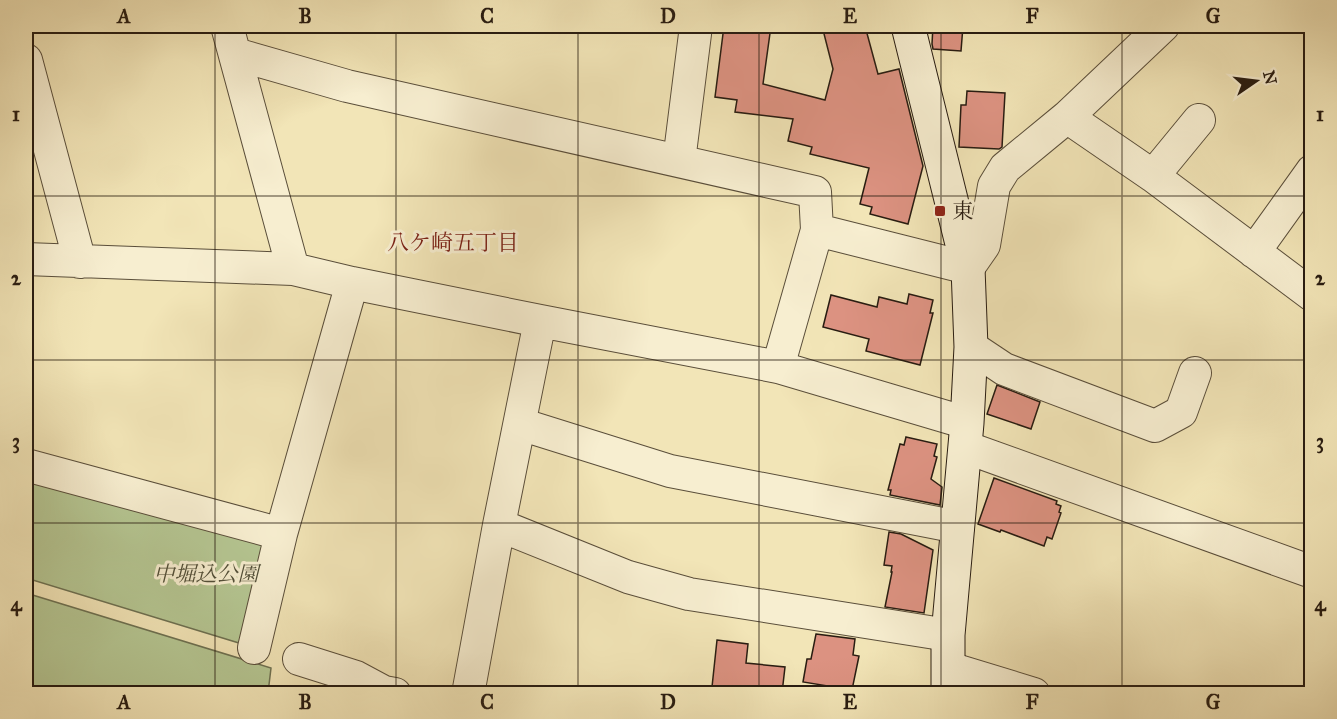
<svg xmlns="http://www.w3.org/2000/svg" width="1337" height="719" font-family="'IM FELL Great Primer','Noto Serif JP',serif">
	<rect width="100%" height="100%" fill="#f2e5b7"/>
	<filter id="stains"><feTurbulence type="fractalNoise" baseFrequency=".00333" numOctaves="4"/><feColorMatrix values="0 0 0 0 .2 0 0 0 0 .09 0 0 0 0 .02 0 0 0 .5 -.17"/></filter>
	<radialGradient id="worn" r=".72"><stop offset=".6" stop-color="#630" stop-opacity="0"/><stop offset="1" stop-color="#630" stop-opacity=".3"/></radialGradient>
	<!-- green -->
	<path fill="#b5c692" stroke="#6e7152" stroke-width="1.5" d="M26,468L278,535L252,647L26,578Z
		M26,593L271,668L268,693H26Z"/>
	<!-- building -->
	<path fill="#dc9281" stroke="#281c11" stroke-width="1.5" d="M724,26H771L763,84L825,100L833,69L822,26H865L878,74L899,69L923,166L908,224L870,214L872,207L860,204L869,168L810,154L812,147L788,141L793,119L735,112L737,100L715,97Z
		M933,26H963L961,51L933,49L932,44Z
		M967,91L1005,93L1002,147L999,149L959,147L961,105H966Z
		M909,294L933,300L930,313H933L920,365L866,351L869,339L823,327L831,295L877,307L879,297L907,304Z
		M997,385L1040,402L1031,429L987,414Z
		M906,437L937,444L934,456L937,457L931,479L942,487L940,505L890,495L891,490H888L900,444L904,445Z
		M994,478L1057,501L1056,504L1061,506L1059,512L1061,513L1052,539L1047,537L1044,546L1001,530L1000,532L978,524Z
		M889,532L901,534L933,550L924,613L885,607L892,572H891L892,566L884,565Z
		M816,634L855,639L853,655L859,656L852,690L803,682L807,659H811Z
		M717,640L748,644L746,663L785,667L782,693H771L712,687Z"/>
	<g fill="none" stroke-linecap="round" stroke-linejoin="round">
		<defs>
			<path id="street" d="M227,26L293,269
				M235,54L347,86L815,192L817,230L778,367
				M26,60L80,262
				M1067,117L1153,176L1312,295
				M679,161L696,26
				M1153,176L1199,120
				M817,230L968,268L984,245L994,186L1005,168L1067,117L1163,26
				M1254,252L1312,171
				M26,259L293,269L352,283L540,321L778,367L967,423
				M971,347L1004,369L1155,426L1181,412L1195,373
				M520,424L670,471L958,527
				M965,447L1312,572
				M26,465L281,534
				M499,525L628,577L689,594L948,635
				M254,648L281,534L352,283
				M299,659L356,677L384,692L395,694
				M949,668L1034,694
				M468,694L499,525L540,321"/>
			<path id="secondary" d="M908,26L968,268L971,347L967,423L948,635V694"/>
		</defs>
		<!-- street casing -->
		<use href="#street" stroke="#5a4e3a" stroke-width="34"/>
		<!-- secondary casing -->
		<use href="#secondary" stroke="#281c11" stroke-width="35"/>
		<!-- street -->
		<use href="#street" stroke="#f7eed0" stroke-width="32"/>
		<!-- secondary -->
		<use href="#secondary" stroke="#f7eed0" stroke-width="33"/>
	</g>
	<!-- grid -->
	<path fill="none" stroke="#281c11" stroke-width="1.5" stroke-opacity="0.55" d="M215,26V694M396,26V694M578,26V694M759,26V694M941,26V694M1122,26V694M26,196H1312M26,360H1312M26,523H1312"/>
	<!-- markers -->
	<rect fill="#8f2418" stroke="#f7eed0" stroke-width="2" x="934" y="205" width="12" height="12" rx="3"/>
	<g text-anchor="middle" stroke-width="6" stroke-linejoin="round" paint-order="stroke">
		<!-- poi labels -->
		<g font-size="21" fill="#281c11" stroke="#f7eed0" text-anchor="start">
			<text x="952" y="218">東</text>
		</g>
		<!-- park labels -->
		<g font-size="21" font-style="italic" fill="#524f38" stroke="#f7eed0">
			<text x="206" y="581">中堀込公園</text>
		</g>
		<!-- neighbourhood labels -->
		<g font-size="22" fill="#7a1f14" stroke="#f7eed0">
			<text x="453" y="250">八ケ崎五丁目</text>
		</g>
	</g>
	<!-- margin -->
	<rect width="1337" height="719" fill="none" stroke="#f2e5b7" stroke-width="66"/>
	<!-- north arrow -->
	<g transform="translate(1256 81) rotate(76)" stroke="#f7eed0" stroke-width="4.5" paint-order="stroke">
	<path d="M0-4.5L10 22L0 15L-10 22Z" fill="#281c11"/>
	<text y="-9" font-size="16" font-weight="bold" text-anchor="middle" fill="#281c11">N</text>
	</g>
	<rect x="33" y="33" width="1271" height="653" fill="none" stroke="#281c11" stroke-width="2"/>
	<g font-size="20" text-anchor="middle" font-weight="bold" fill="#281c11">
		<text x="124" y="23">A</text>
		<text x="305" y="23">B</text>
		<text x="487" y="23">C</text>
		<text x="668" y="23">D</text>
		<text x="850" y="23">E</text>
		<text x="1032" y="23">F</text>
		<text x="1213" y="23">G</text>
		<text x="16" y="121">1</text>
		<text x="1320" y="121">1</text>
		<text x="16" y="285">2</text>
		<text x="1320" y="285">2</text>
		<text x="16" y="448">3</text>
		<text x="1320" y="448">3</text>
		<text x="16" y="611">4</text>
		<text x="1320" y="611">4</text>
		<text x="124" y="709">A</text>
		<text x="305" y="709">B</text>
		<text x="487" y="709">C</text>
		<text x="668" y="709">D</text>
		<text x="850" y="709">E</text>
		<text x="1032" y="709">F</text>
		<text x="1213" y="709">G</text>
	</g>
	<rect width="100%" height="100%" filter="url(#stains)"/>
	<rect width="100%" height="100%" fill="url(#worn)"/>
</svg>
